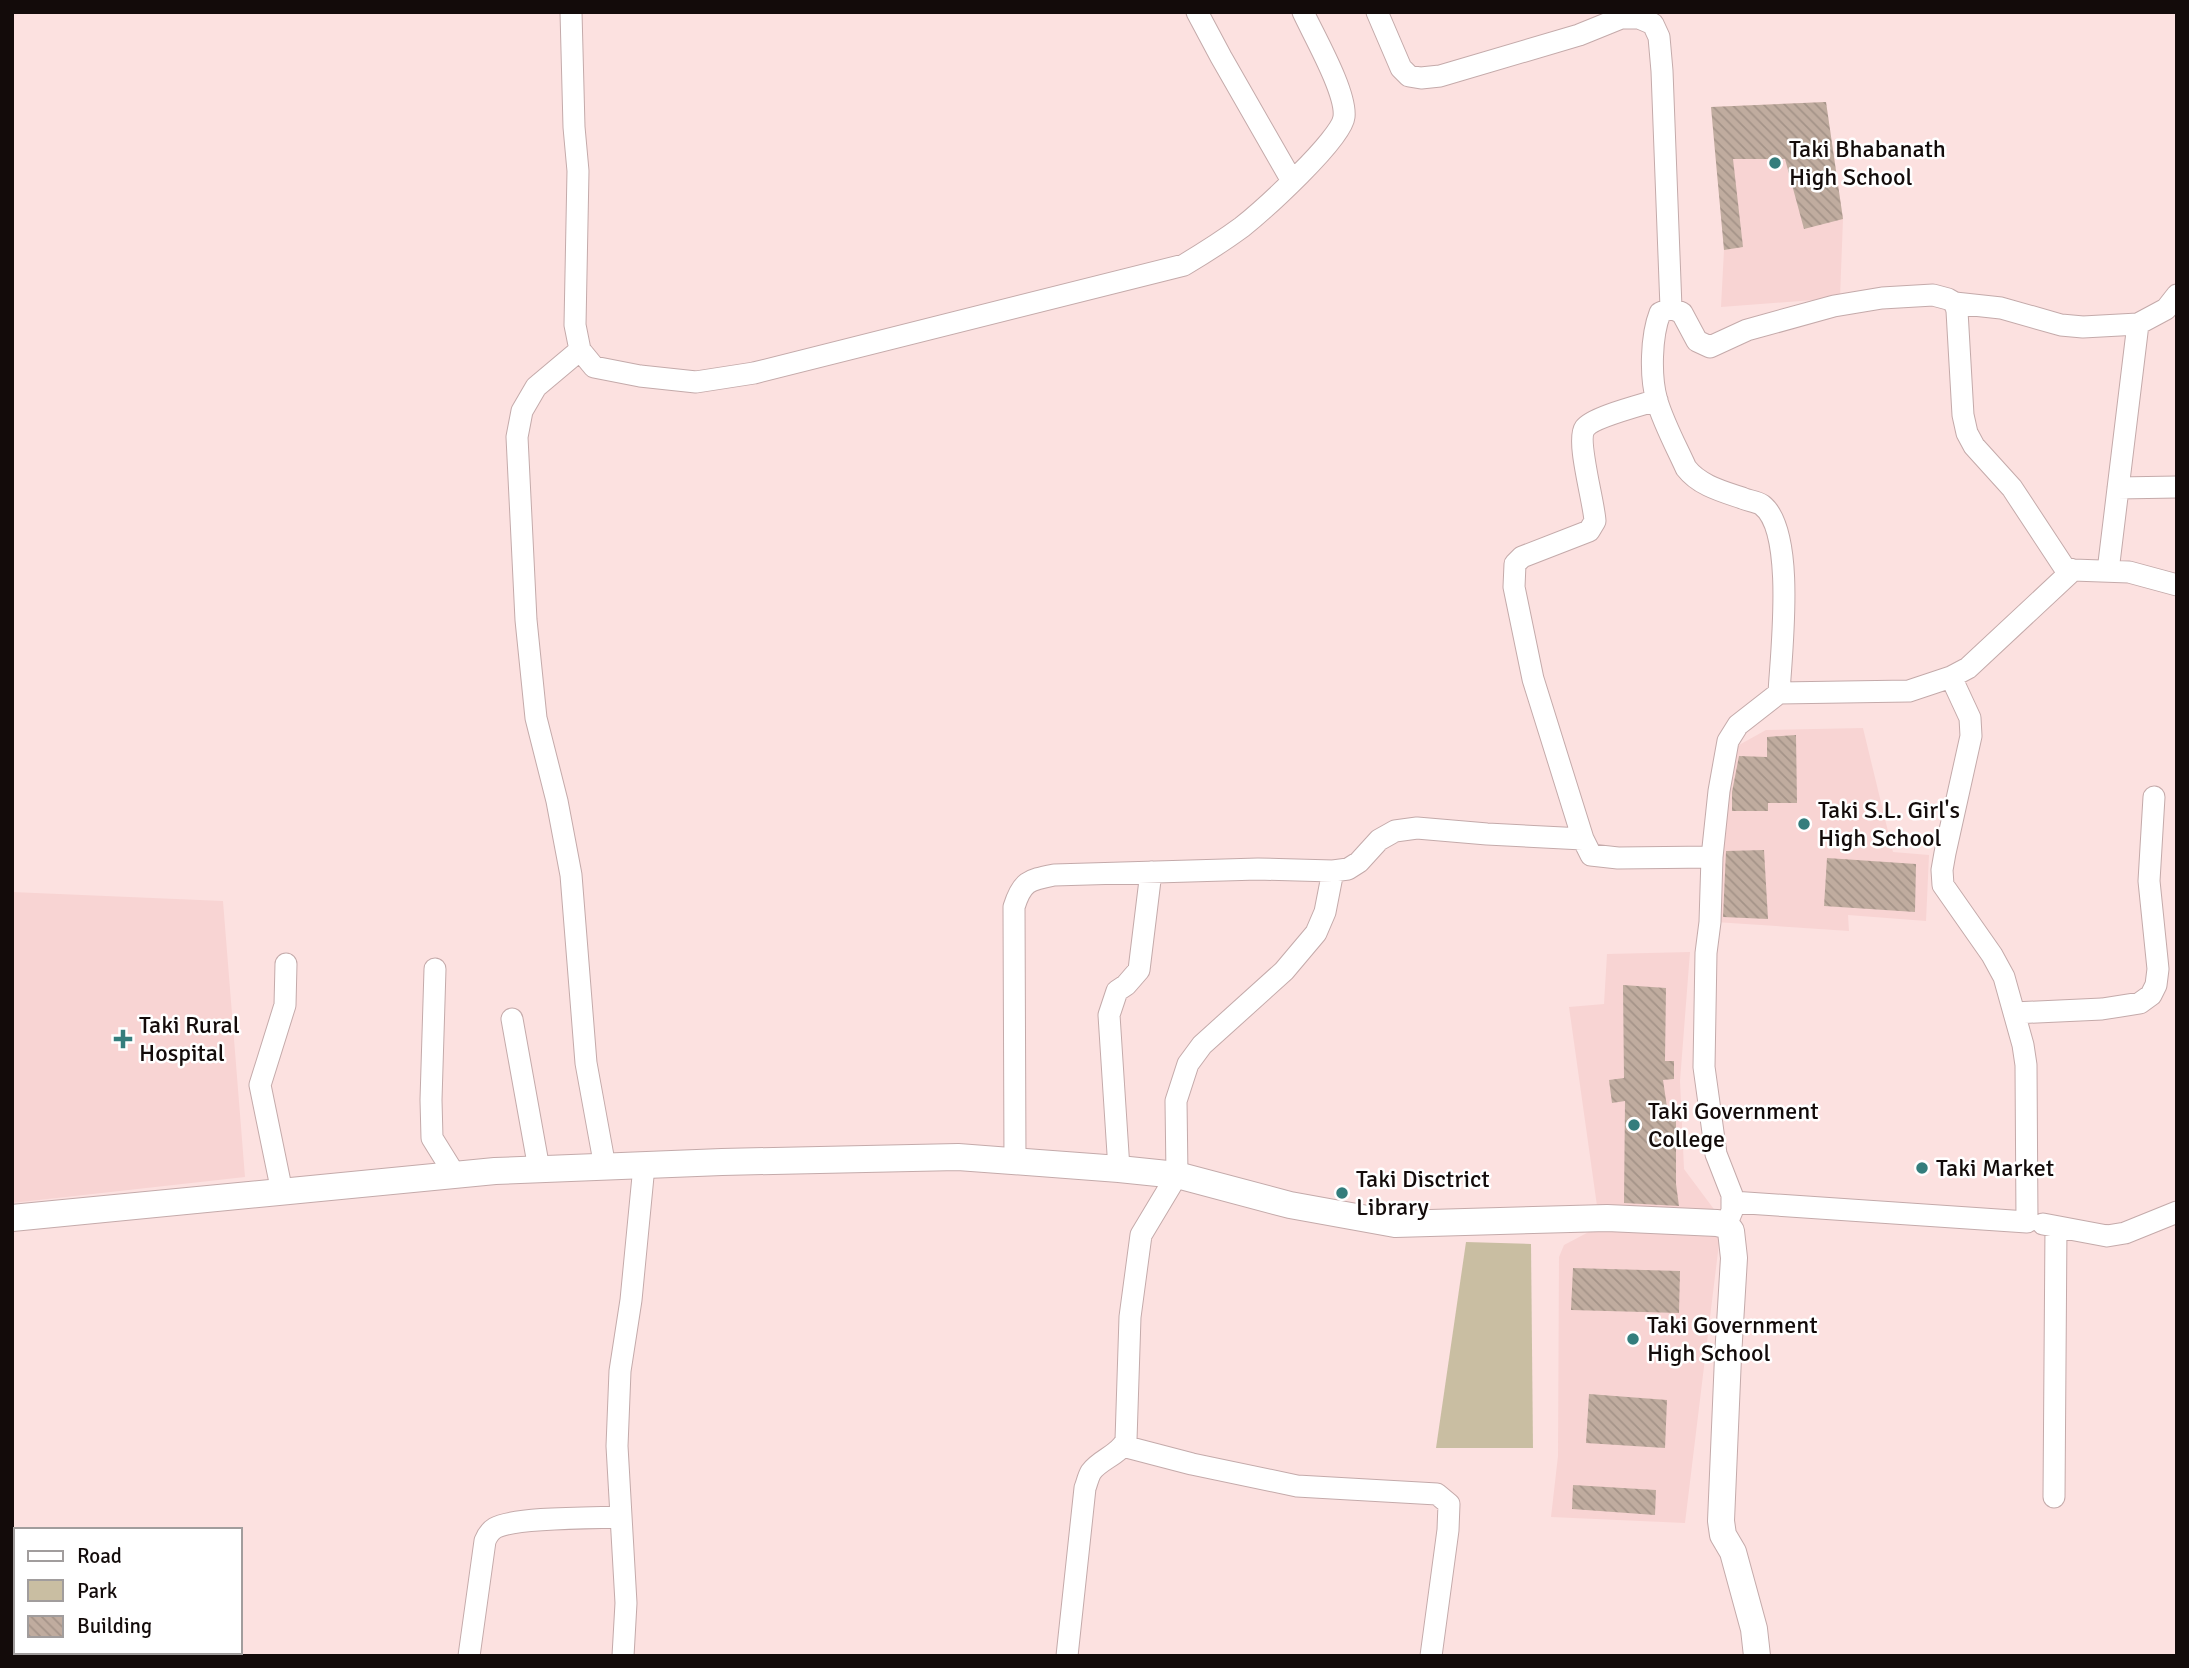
<svg xmlns="http://www.w3.org/2000/svg" width="2189" height="1668" font-family="Signika,sans-serif">
	<defs>
		<pattern id="building-back-hatch" width="6" height="6" patternUnits="userSpaceOnUse" patternTransform="scale(1.75)"><rect width="6" height="6" fill="#c0ac9f"/><path d="M-1 5l2 2M0 0l6 6M5-1l2 2" fill="none" stroke="#a49388"/></pattern>
	</defs>
	<rect width="100%" height="100%" fill="#fce1e0"/>
	<!-- built -->
	<path fill="#f8d4d3" d="M1826,102L1843,219L1840,298L1721,307L1724,250L1711,107Z
		M1863,728L1893,852L1929,855L1926,921L1848,915L1849,931L1715,922L1730,750L1766,730Z
		M12,892L223,901L245,1177L12,1203Z
		M1690,952L1680,1081L1684,1169L1719,1216L1598,1213L1569,1007L1604,1004L1607,954Z
		M1600,1226L1721,1227L1685,1523L1551,1517L1558,1456L1559,1257L1564,1245Z"/>
	<!-- green -->
	<path fill="#c9bea2" d="M1466,1242L1531,1244L1533,1448H1436Z"/>
	<!-- building -->
	<path fill="url(#building-back-hatch)" d="M1826,102L1843,219L1804,229L1785,159H1733L1743,247L1724,250L1711,107Z
		M1796,735L1797,803H1768V811H1732V792L1739,756L1767,757V737Z
		M1764,850L1768,919L1723,917L1726,851Z
		M1827,858L1916,864L1915,912L1824,906Z
		M1623,985L1666,988L1665,1061H1674V1079L1663,1080L1668,1114H1676V1184L1679,1206L1624,1203L1625,1101L1612,1103L1609,1080L1624,1078Z
		M1573,1268L1680,1271L1679,1313L1571,1310Z
		M1589,1394L1667,1400L1665,1448L1586,1443Z
		M1573,1485L1656,1490L1655,1515L1572,1509Z"/>
	<g fill="none" stroke-linecap="round" stroke-linejoin="round">
		<defs>
			<path id="minor" d="M571,12L574,127L578,171L575,325L580,350L594,367L640,376L696,382L754,373L1184,265C1204,253 1223,241 1242,227C1262,211 1342,139 1344,117C1347,93 1314,36 1303,12
				M1197,12L1221,57L1292,181
				M1377,12L1401,68L1409,76L1421,78L1440,76L1579,35L1621,18H1639L1653,24L1659,37L1662,71L1671,308
				M1955,303L2001,308L2061,325L2083,327L2138,324L2166,309L2177,295
				M580,350L536,387L522,411L517,437L526,620L536,718L557,801L571,875L586,1063L605,1167
				M1657,400C1642,405 1593,417 1585,428C1576,440 1594,502 1595,521L1589,531L1522,557L1515,564L1514,587L1533,679L1583,839L1591,855L1618,858L1712,857
				M2118,488L2177,487
				M2108,571L2138,324
				M1779,693C1781,653 1796,531 1762,505C1756,501 1748,501 1742,498C1721,491 1699,485 1686,468C1676,446 1664,424 1657,401C1650,377 1651,336 1660,313L1671,308L1682,313L1697,341L1710,347L1747,330L1834,306L1882,298L1933,295L1948,299L1955,303L1957,311L1963,415L1967,433L1974,446L2012,488L2064,567L2073,570L2129,572L2177,585
				M435,969L431,1100L432,1138L455,1175
				M2014,1013L2102,1009L2140,1003L2151,995L2156,985L2158,969L2149,881L2154,797
				M512,1019L539,1169
				M1015,1161L1014,907C1022,881 1029,880 1054,875L1258,869L1333,871L1348,869L1359,862L1379,840L1395,831L1417,828L1487,834L1583,839
				M1119,1169L1109,1015L1117,991L1126,985L1139,970L1151,872
				M282,1192L260,1085L285,1005L286,964
				M1732,1202L2027,1222L2026,1065L2023,1045L2004,977L1992,955L1943,885L1942,870L1945,853L1971,736L1970,718L1951,677
				M2043,1224L2107,1236L2125,1233L2177,1212
				M1726,1225L1732,1211V1195L1716,1154L1704,1067L1706,953L1710,922L1712,857L1719,791L1728,741L1738,725L1779,693L1909,691L1951,677L1968,668L2073,570
				M1123,1446L1192,1464L1297,1486L1437,1494L1449,1504L1448,1530L1431,1656
				M2054,1497L2056,1227
				M12,1613L16,1614
				M27,1652L28,1656
				M469,1656L485,1541C487,1536 490,1531 495,1528C514,1517 595,1518 621,1517
				M623,1656L626,1603L617,1446L620,1371L631,1300L644,1166
				M1067,1656L1085,1488C1087,1483 1088,1477 1091,1472C1100,1459 1120,1455 1126,1440L1130,1317L1141,1235L1177,1175L1176,1101L1188,1064L1202,1045L1284,971L1316,933L1325,912L1333,871"/>
			<path id="tertiary" d="M12,1218L495,1171L722,1162L958,1157L1119,1169L1177,1175L1290,1205L1395,1224L1607,1218L1717,1223L1726,1225L1731,1231L1734,1258L1728,1357L1721,1521L1723,1535L1733,1552L1754,1629L1757,1656"/>
		</defs>
		<!-- minor casing -->
		<use href="#minor" stroke="#c4aaaa" stroke-width="23"/>
		<!-- tertiary casing -->
		<use href="#tertiary" stroke="#c4aaaa" stroke-width="28"/>
		<!-- minor -->
		<use href="#minor" stroke="#fff" stroke-width="21"/>
		<!-- tertiary -->
		<use href="#tertiary" stroke="#fff" stroke-width="26"/>
	</g>
	<!-- markers -->
	<g fill="#347d7c" stroke="#fff" stroke-width="2.5">
		<circle cx="1775" cy="163" r="7"/>
		<circle cx="1804" cy="824" r="7"/>
		<path d="M119.5 1028.5h7v7h7v7h-7v7h-7v-7h-7v-7h7z"/>
		<circle cx="1634" cy="1125" r="7"/>
		<circle cx="1922" cy="1168" r="7"/>
		<circle cx="1342" cy="1193" r="7"/>
		<circle cx="1633" cy="1339" r="7"/>
	</g>
	<g text-anchor="middle" stroke-width="5" stroke-linejoin="round" paint-order="stroke">
		<!-- poi labels -->
		<g font-size="24" fill="#130b0a" stroke="#fff" text-anchor="start">
			<text x="1789" y="157">Taki Bhabanath<tspan x="1789" dy="28">High School</tspan></text>
			<text x="1818" y="818">Taki S.L. Girl's<tspan x="1818" dy="28">High School</tspan></text>
			<text x="139" y="1033">Taki Rural<tspan x="139" dy="28">Hospital</tspan></text>
			<text x="1648" y="1119">Taki Government<tspan x="1648" dy="28">College</tspan></text>
			<text x="1936" y="1176">Taki Market</text>
			<text x="1356" y="1187">Taki Disctrict<tspan x="1356" dy="28">Library</tspan></text>
			<text x="1647" y="1333">Taki Government<tspan x="1647" dy="28">High School</tspan></text>
		</g>
	</g>
	<!-- border -->
	<rect width="2189" height="1668" fill="none" stroke="#130b0a" stroke-width="28"/>
	<!-- legend -->
	<rect x="14" y="1528" width="228" height="126" fill="#ffffff" stroke="#a19d9d" stroke-width="2"/>
	<rect x="28" y="1551" width="35" height="10" fill="#ffffff" stroke="#a19d9d" stroke-width="2"/>
	<text x="77" y="1563" font-size="21" fill="#130b0a">Road</text>
	<rect x="28" y="1580" width="35" height="21" fill="#c9bea2" stroke="#a19d9d" stroke-width="2"/>
	<text x="77" y="1598" font-size="21" fill="#130b0a">Park</text>
	<rect x="28" y="1616" width="35" height="21" fill="url(#building-back-hatch)" stroke="#a19d9d" stroke-width="2"/>
	<text x="77" y="1633" font-size="21" fill="#130b0a">Building</text>
</svg>
